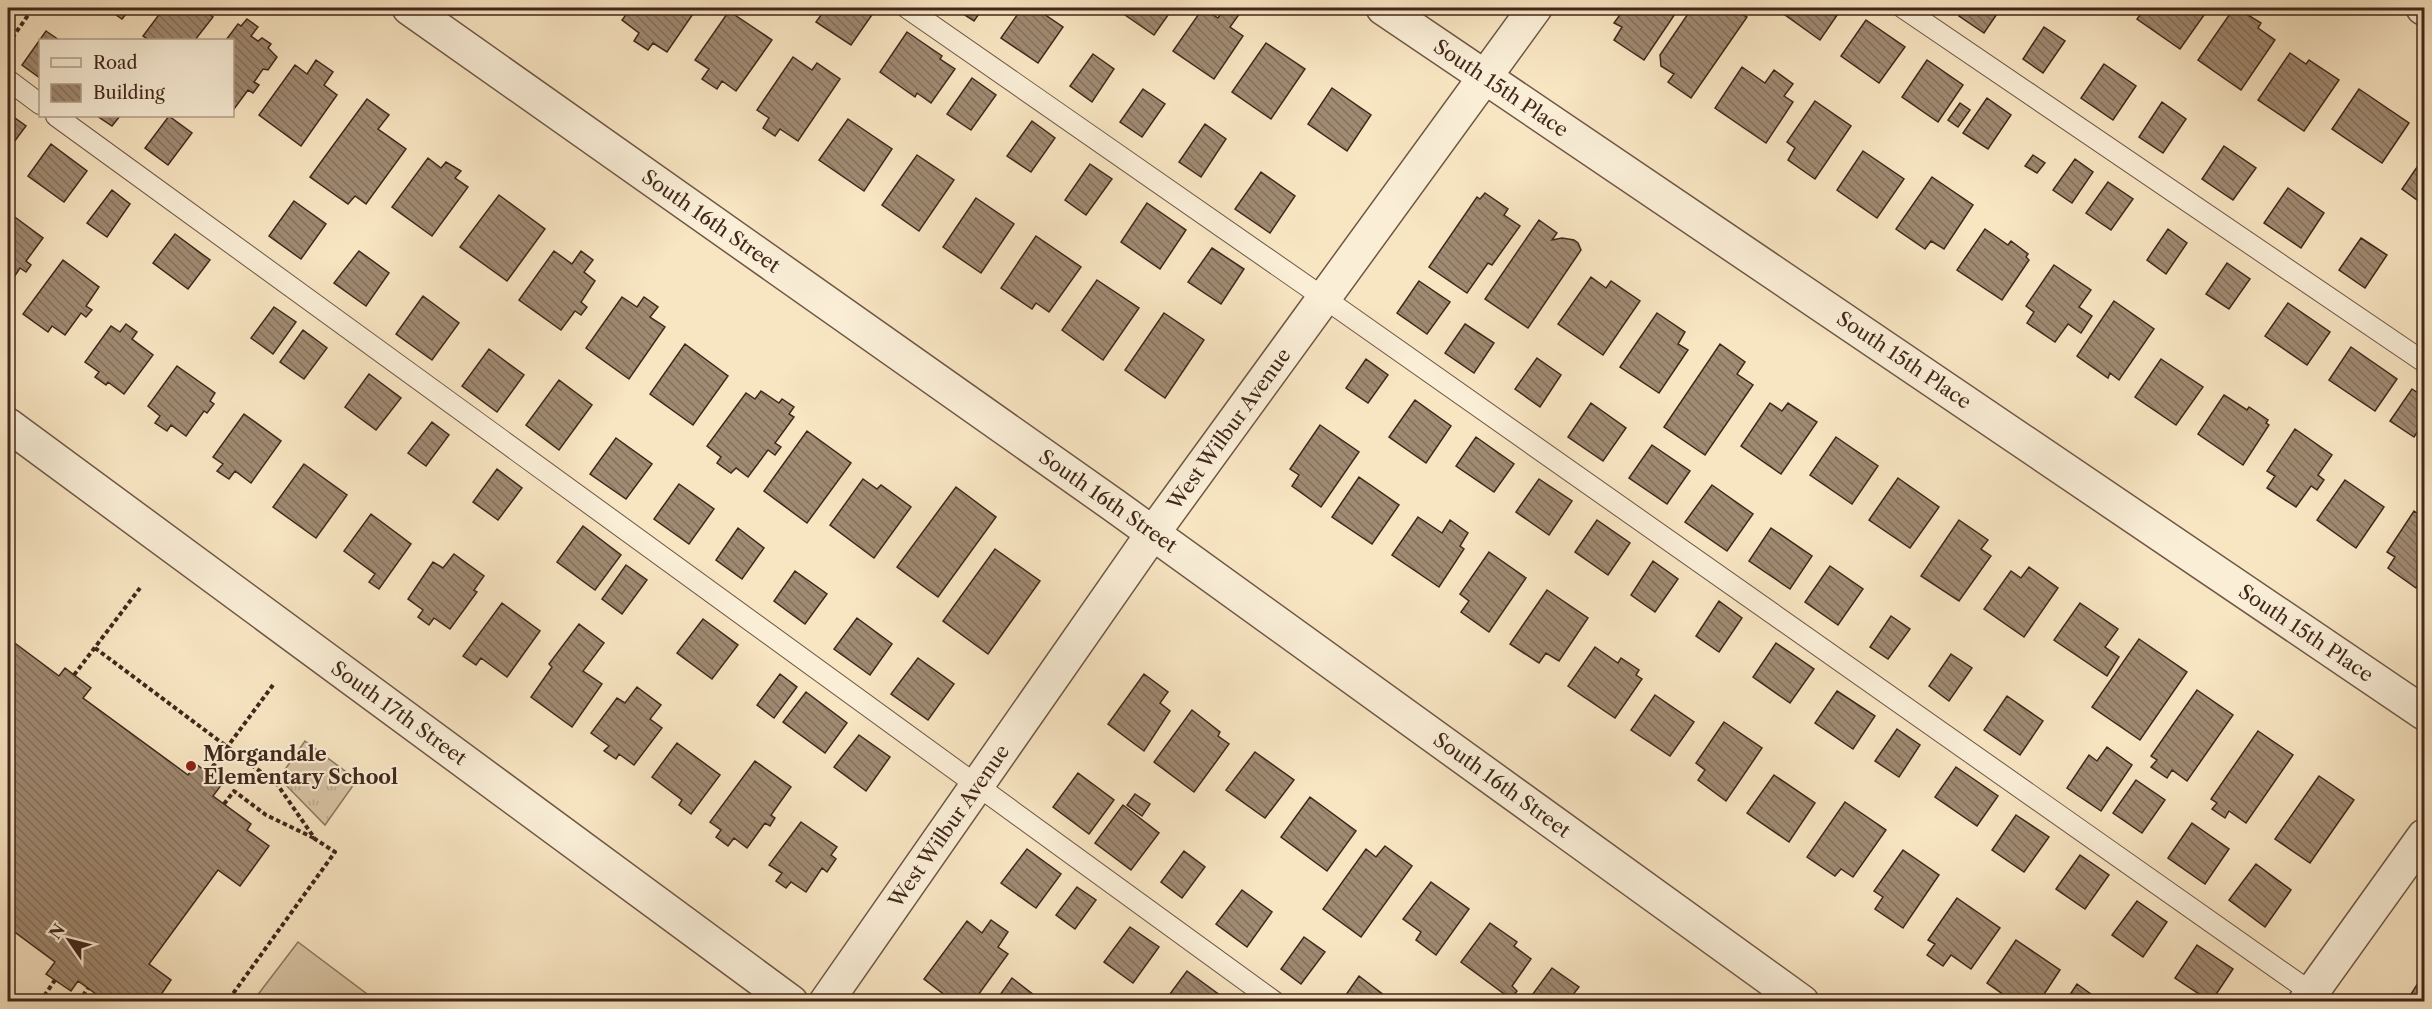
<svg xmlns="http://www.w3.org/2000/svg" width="2432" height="1009" font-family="'Libre Caslon Text',serif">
	<defs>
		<pattern id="park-tufts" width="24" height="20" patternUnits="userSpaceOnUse" patternTransform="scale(1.5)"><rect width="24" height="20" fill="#d9c5a6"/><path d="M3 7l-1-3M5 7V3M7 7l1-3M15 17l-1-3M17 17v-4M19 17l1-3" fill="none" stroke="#bba98e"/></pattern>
		<pattern id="building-back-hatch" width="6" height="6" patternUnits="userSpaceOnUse" patternTransform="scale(1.5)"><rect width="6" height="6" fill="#a08a72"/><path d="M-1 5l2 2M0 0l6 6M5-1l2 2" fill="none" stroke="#84715d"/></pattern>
	</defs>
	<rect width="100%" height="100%" fill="#f8e5c2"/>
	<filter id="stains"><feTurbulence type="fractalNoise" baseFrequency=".00333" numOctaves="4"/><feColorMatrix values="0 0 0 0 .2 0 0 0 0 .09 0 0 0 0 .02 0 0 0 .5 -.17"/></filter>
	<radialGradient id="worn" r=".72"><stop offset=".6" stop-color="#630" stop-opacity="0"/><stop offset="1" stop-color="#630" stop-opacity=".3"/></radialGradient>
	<!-- grass -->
	<path fill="#d9c5a6" stroke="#8d7660" stroke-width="1.5" d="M298,942L371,997L368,1001H253Z"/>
	<!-- park -->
	<path fill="url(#park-tufts)" stroke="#8d7660" stroke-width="1.5" d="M305,741L357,780L325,825L279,778Z"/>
	<!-- building -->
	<path fill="url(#building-back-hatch)" stroke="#41271b" stroke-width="1.5" d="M106,8H131L122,19Z
		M164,8H200L213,17L195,40H149L143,36Z
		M631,8H697L667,52L653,43L648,50L634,41L639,33L622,20Z
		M826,8H874L876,9L851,45L816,22Z
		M954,8H983L974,21Z
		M1022,8H1035L1063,27L1038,63L1001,38Z
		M1115,8H1173L1154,35Z
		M1203,8L1218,18L1225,8H1231L1240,13L1230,27L1243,36L1214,79L1173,51Z
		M1625,8H1679L1644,60L1614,40L1622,27L1614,23Z
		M1692,8H1732L1747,17L1691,98L1668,82L1674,74L1661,66L1660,55Z
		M1784,8H1842L1820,40L1781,12Z
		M1964,8H2001L1984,33L1959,16Z
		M2145,8H2209L2180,49L2137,19Z
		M2234,8H2237L2261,23L2258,28L2275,40L2241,90L2198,60Z
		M729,11L772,40L736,91L722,81L717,89L702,79L709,69L695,60Z
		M247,19L258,27L251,36L258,41L262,38L271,44L268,48L277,57L268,70L263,69L254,82L259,85L253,93L248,90L234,109L232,106V40H226L238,24L241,26Z
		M1866,20L1905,47L1879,83L1841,56Z
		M2044,27L2065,41L2043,73L2023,59Z
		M46,31L59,40H40V78L22,65Z
		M907,32L942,56L940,59L955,69L931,103L917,93L915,97L880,72Z
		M1266,43L1305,69L1271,119L1232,92Z
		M2290,53L2306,64L2309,60L2339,80L2304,131L2258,100Z
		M1093,54L1114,69L1092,102L1070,86Z
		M793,57L812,70L817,63L840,79L798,141L780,129L775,136L763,128L769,118L757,110Z
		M316,60L333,72L324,85L337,95L301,146L259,115L295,65L307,74Z
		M1927,60L1963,85L1938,122L1902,97Z
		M2104,64L2136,86L2113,120L2081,98Z
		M1742,67L1765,83L1774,70L1793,84L1784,96L1793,102L1766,143L1715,108Z
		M972,78L996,95L971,130L947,114Z
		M1332,88L1371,115L1347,151L1308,124Z
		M1143,89L1165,104L1142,137L1120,122Z
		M2359,89L2409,123L2382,163L2332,129Z
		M1987,98L2011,115L1988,149L1963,133Z
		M367,99L389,115L378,129L406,149L366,204L355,196L348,204L310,177Z
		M1815,101L1851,126L1815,179L1788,160L1795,148L1787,142Z
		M2162,102L2186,119L2163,153L2139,137Z
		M1960,103L1970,110L1958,127L1948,120Z
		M8,113L26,126L8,150Z
		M97,116H120L112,126Z
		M169,116L192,133L168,165L145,148Z
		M848,119L892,149L864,191L819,160Z
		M1032,121L1055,138L1031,172L1007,156Z
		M1205,124L1226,139L1201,177L1179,162Z
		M51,144L87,171L64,202L28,176Z
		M2224,146L2256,168L2233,200L2202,179Z
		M1863,151L1904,179L1877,218L1837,190Z
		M917,155L954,180L919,231L882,205Z
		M2033,155L2045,163L2037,173L2025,166Z
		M2424,157V205L2402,189Z
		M428,158L441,168L446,162L461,171L455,178L468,187L432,236L392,207Z
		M2075,159L2093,172L2072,203L2053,190Z
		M1090,164L1112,179L1086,215L1065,200Z
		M1261,172L1295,196L1270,233L1235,209Z
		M1932,177L1973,205L1944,249L1931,241L1925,249L1896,229Z
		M2108,182L2133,199L2111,230L2086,213Z
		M2288,188L2324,213L2301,248L2264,223Z
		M112,190L130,204L107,237L87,223Z
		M1485,193L1508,209L1504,215L1520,226L1492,265L1488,263L1467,293L1429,267L1477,197L1480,199Z
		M499,195L545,229L507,281L460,247Z
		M976,198L1014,224L981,273L943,247Z
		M294,201L326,224L301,259L269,236Z
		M1147,203L1186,230L1160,269L1121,242Z
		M8,212L43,238L26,261L31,265L26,272L20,268L8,286Z
		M1539,220L1557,233L1552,240L1562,238L1574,240L1578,243L1581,250L1528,328L1485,299Z
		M1985,229L2008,245L2011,241L2028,254L2026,257L2029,260L2002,300L1957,270Z
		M2168,229L2187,243L2166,274L2147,260Z
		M175,234L210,260L188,289L153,263Z
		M1036,236L1081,267L1049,312L1036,303L1032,309L1001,288Z
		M2361,238L2387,255L2365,288L2339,270Z
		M1212,248L1244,269L1221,304L1188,282Z
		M359,251L389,273L366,306L334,283Z
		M554,251L572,264L581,251L593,260L584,272L595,281L581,302L587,307L581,315L575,311L561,330L519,300Z
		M63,260L99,287L86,306L92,310L86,317L81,313L65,335L52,326L48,332L23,314Z
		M2227,263L2250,279L2229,309L2206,294Z
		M2054,265L2091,290L2079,307L2092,316L2081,333L2068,324L2055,342L2027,323L2034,312L2026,306Z
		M1591,277L1606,288L1611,281L1640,301L1603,355L1558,324Z
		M1097,280L1139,308L1103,360L1062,330Z
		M1419,281L1450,302L1427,334L1397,313Z
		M423,296L459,323L432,360L396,334Z
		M622,297L637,307L644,297L658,307L650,317L665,327L629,379L586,348Z
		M2114,301L2154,329L2119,380L2110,373L2108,378L2077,356Z
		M2288,303L2330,332L2307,365L2265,336Z
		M274,307L296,322L273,354L251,338Z
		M1164,313L1204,340L1165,398L1125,370Z
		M1657,313L1685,332L1678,344L1688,350L1659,393L1620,367Z
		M126,324L137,332L132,339L153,355L124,394L108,382L106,385L95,377L99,372L85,362L111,326L120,332Z
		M1465,324L1494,343L1474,373L1445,353Z
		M303,330L327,348L304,379L280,362Z
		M685,344L728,376L693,425L650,394Z
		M1720,344L1745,362L1737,374L1753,385L1705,455L1664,427Z
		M2351,347L2397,379L2375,411L2329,380Z
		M489,349L524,375L497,412L462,386Z
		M1537,358L1561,375L1540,407L1515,389Z
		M1366,359L1388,375L1368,403L1346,388Z
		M2161,359L2203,387L2176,425L2135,397Z
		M177,366L215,393L210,401L214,404L207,413L204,411L186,436L171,425L167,431L155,423L160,416L148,406Z
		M369,374L401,398L376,430L345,407Z
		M559,380L592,405L559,450L526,425Z
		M2412,389L2424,397V422L2414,437L2390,421Z
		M761,391L779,403L782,399L794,407L789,414L794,417L775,443L781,447L775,455L768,450L748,477L736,468L731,473L717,463L721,457L707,446L746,393L755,399Z
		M2224,395L2247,410L2249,407L2268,420L2266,423L2269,425L2243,465L2198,434Z
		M1415,400L1451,426L1426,463L1389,437Z
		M1591,403L1626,428L1603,461L1568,437Z
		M1770,403L1782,411L1788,403L1817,422L1781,474L1741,446Z
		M244,414L281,441L251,483L235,471L229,479L217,471L223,464L213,457Z
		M432,422L449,435L426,466L408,453Z
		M1320,425L1359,452L1321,507L1292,486L1299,475L1290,469Z
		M2295,429L2332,455L2318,475L2324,480L2317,490L2311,486L2296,507L2267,488L2275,476L2267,471Z
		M807,431L851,463L807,523L764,491Z
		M1476,437L1514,464L1494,492L1456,466Z
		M1836,437L1878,466L1852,504L1810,475Z
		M616,438L652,464L626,499L590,474Z
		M1652,445L1690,471L1667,504L1629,478Z
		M304,464L347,495L316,538L273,507Z
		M497,469L522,488L498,520L473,502Z
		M1359,477L1399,505L1372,544L1332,517Z
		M1898,478L1939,507L1910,548L1869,520Z
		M863,479L877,489L881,485L911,507L874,558L830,525Z
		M1539,479L1572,501L1549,535L1516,512Z
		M2345,480L2384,507L2356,548L2317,520Z
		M679,484L714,509L689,544L654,519Z
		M1712,485L1753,514L1727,551L1685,522Z
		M956,487L996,517L938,597L897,567Z
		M2414,511L2424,518V575L2416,588L2388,568L2395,557L2387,552Z
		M371,514L411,544L379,589L369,582L375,574L344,551Z
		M1418,517L1442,533L1450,520L1468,533L1460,546L1464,549L1439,587L1392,555Z
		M1597,520L1630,543L1608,575L1575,552Z
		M1959,520L1988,540L1981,549L1991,556L1959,601L1921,576Z
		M583,526L621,555L595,590L557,562Z
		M738,528L764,548L742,579L716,560Z
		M1771,528L1812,556L1790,589L1749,561Z
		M995,549L1040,581L988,654L943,621Z
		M1489,552L1526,578L1489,632L1461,612L1469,601L1460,594Z
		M454,554L484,576L474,590L477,592L450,629L434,618L429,625L418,617L423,610L408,599L433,562L443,568Z
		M1653,561L1678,579L1655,612L1631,595Z
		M626,565L647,580L622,614L602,599Z
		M1830,566L1863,589L1838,625L1805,602Z
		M2029,567L2058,588L2024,637L1984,609L2011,571L2021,578Z
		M795,571L827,594L805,624L774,601Z
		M1547,590L1588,618L1559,661L1546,653L1539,663L1510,644Z
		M1719,601L1742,618L1719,652L1696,636Z
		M502,603L540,631L507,677L481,658L476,665L463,656Z
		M2080,603L2118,629L2105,647L2119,657L2107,676L2054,640Z
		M1891,616L1910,629L1888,659L1870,647Z
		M857,618L892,644L870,675L834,649Z
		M703,619L738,645L712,679L677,653Z
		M579,624L604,643L583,671L602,684L572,727L531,697L552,667L549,664Z
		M8,638L59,676L65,668L91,688L83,698L188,775L196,764L222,784L213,796L251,824L247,830L269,846L240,886L218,870L149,964L171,980L156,1002H107L78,981L71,991L46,974L55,962L8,927V741L9,738L8,737Z
		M2139,639L2187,672L2140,740L2092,707Z
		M1776,643L1814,669L1790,703L1753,677Z
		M1595,647L1618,663L1621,658L1639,670L1636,675L1642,679L1615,718L1568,686Z
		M1951,654L1972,668L1949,701L1929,686Z
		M918,658L954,684L928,720L891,694Z
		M780,674L797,687L774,718L757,705Z
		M1144,674L1168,692L1160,703L1170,711L1144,751L1108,724Z
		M637,687L661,705L650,719L662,728L634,765L619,754L616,759L604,751L609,746L591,733L617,698L625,703Z
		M2197,690L2233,715L2187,781L2172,770L2167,778L2151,767L2157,760L2151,756Z
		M1837,691L1875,716L1853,749L1815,723Z
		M806,692L847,723L825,753L783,722Z
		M1655,695L1694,722L1670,756L1631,730Z
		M2007,696L2043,721L2020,755L1984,730Z
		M1192,710L1220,732L1218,736L1229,744L1194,792L1154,762Z
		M1724,722L1762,748L1726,801L1698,780L1705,770L1696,763Z
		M1897,729L1920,745L1899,777L1875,761Z
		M2258,731L2293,755L2246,823L2229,811L2225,818L2212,809L2217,803L2211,799Z
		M859,735L890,757L866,791L834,767Z
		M677,743L720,775L691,814L679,805L682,800L652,777Z
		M2107,747L2132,765L2101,811L2067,788L2089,755L2097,761Z
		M1255,752L1294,780L1265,818L1226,790Z
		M755,761L791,787L771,815L775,818L770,826L765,823L747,848L734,838L728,846L716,837L721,830L710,822Z
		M1956,767L1998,796L1977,826L1935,797Z
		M1078,773L1114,800L1089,834L1053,807Z
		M1774,775L1815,803L1789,842L1747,813Z
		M2319,776L2354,800L2310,863L2275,839Z
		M2136,780L2165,800L2142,833L2113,813Z
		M1135,794L1150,804L1142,816L1127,805Z
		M1310,797L1356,831L1327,871L1281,837Z
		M1845,802L1886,830L1853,877L1841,869L1835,876L1807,857Z
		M1123,805L1159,833L1131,870L1095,843Z
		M2016,815L2049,837L2024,872L1992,850Z
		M801,822L837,847L831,855L836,859L827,872L822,868L806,892L791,882L786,888L776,881L782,873L769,865Z
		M2192,823L2229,849L2205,884L2168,858Z
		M1385,846L1412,866L1361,937L1323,909L1366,849L1376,857Z
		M1027,849L1061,874L1036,908L1001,883Z
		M1903,850L1939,875L1903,928L1875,909L1883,897L1874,891Z
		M1184,851L1205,867L1182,898L1161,882Z
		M2080,855L2109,875L2085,909L2056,889Z
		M2256,864L2291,890L2265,927L2229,900Z
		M1431,882L1469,909L1436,955L1416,940L1421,932L1403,919Z
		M1077,887L1096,900L1075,929L1056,915Z
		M1242,890L1272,912L1247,947L1216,924Z
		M1957,898L2000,928L1971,969L1951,955L1943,966L1927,955L1935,944L1928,940Z
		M2137,901L2167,922L2143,957L2112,935Z
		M991,920L1008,932L998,947L1008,954L973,1002H954L924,979L967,921L982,933Z
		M1490,923L1517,942L1514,946L1531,959L1512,986L1517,991L1511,999L1461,962Z
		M1130,927L1159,947L1133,983L1104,962Z
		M1304,937L1325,952L1301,984L1281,969Z
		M2016,940L2060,970L2039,1002H2014L1987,983Z
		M2197,945L2233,969L2211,1002L2175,978Z
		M1552,968L1579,987L1572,996L1579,1002H1527Z
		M1187,971L1221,996L1216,1002H1164Z
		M1359,976L1389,999L1387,1002H1341Z
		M1012,978L1043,1002H995Z
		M2418,983L2424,988V1002H2406Z
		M2077,984L2102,1002H2065Z"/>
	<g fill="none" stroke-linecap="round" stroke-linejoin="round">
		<defs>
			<path id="service" d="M907,8L1324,298L2319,998
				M1903,8L2424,362
				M8,80L40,104
				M56,116L1275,1002"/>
			<path id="minor" d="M1383,8L2424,713
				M2423,8H2424
				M8,425L791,1002
				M826,1002L1153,533L1535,8
				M2305,1002L2424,836"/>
			<path id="tertiary" d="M409,8L1115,506L1802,1002"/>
		</defs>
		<!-- service casing -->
		<use href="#service" stroke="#6f5645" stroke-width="22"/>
		<!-- minor casing -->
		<use href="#minor" stroke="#6f5645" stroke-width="36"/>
		<!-- tertiary casing -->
		<use href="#tertiary" stroke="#6f5645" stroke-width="36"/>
		<!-- path -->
		<path stroke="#41271b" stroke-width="4" stroke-dasharray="4.5 3" stroke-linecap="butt" d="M8,44L33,8
			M95,648L277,784L315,839L335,852L227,1002
			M74,675L140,588
			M208,773L273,685
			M224,804L234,791L266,815L314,838
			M40,1002L55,980
			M79,1002L88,988"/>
		<!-- service -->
		<use href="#service" stroke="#faeed7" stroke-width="20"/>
		<!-- minor -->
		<use href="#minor" stroke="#faeed7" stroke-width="33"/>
		<!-- tertiary -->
		<use href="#tertiary" stroke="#faeed7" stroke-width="33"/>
	</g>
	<!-- markers -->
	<circle fill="#8f2418" stroke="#faeed7" stroke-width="2" cx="191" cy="766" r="6"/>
	<g text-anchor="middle" stroke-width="4.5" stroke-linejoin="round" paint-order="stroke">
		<!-- street labels -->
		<g font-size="20" fill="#41271b" stroke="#faeed7">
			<text transform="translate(1501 88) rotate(34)" y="7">South 15th Place</text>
			<text transform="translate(711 221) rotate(35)" y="7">South 16th Street</text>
			<text transform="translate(1904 360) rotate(34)" y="7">South 15th Place</text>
			<text transform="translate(1229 429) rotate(-54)" y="7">West Wilbur Avenue</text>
			<text transform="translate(1108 501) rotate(35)" y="7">South 16th Street</text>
			<text transform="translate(2306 633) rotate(34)" y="7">South 15th Place</text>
			<text transform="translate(399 713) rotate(36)" y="7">South 17th Street</text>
			<text transform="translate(1502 785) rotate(36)" y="7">South 16th Street</text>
			<text transform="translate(949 826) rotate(-55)" y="7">West Wilbur Avenue</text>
		</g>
		<!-- poi labels -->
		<g font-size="20" font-weight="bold" fill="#41271b" stroke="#faeed7" text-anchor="start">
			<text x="203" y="761">Morgandale<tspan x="203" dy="23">Elementary School</tspan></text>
		</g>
	</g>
	<!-- margin -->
	<rect width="2432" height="1009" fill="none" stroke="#f8e5c2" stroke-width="30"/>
	<rect x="9" y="9" width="2414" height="991" fill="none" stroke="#41271b" stroke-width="3"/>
	<rect x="15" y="15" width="2402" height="979" fill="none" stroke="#41271b" stroke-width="1.5"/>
	<!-- legend -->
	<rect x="39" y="39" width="195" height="78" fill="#faeed7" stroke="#b09e8c" stroke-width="1.5"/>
	<rect x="51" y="58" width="30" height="9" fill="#faeed7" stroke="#b09e8c" stroke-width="1.5"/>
	<text x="93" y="69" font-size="18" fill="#41271b">Road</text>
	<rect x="51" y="84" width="30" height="18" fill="url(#building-back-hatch)" stroke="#b09e8c" stroke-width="1.5"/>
	<text x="93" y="99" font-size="18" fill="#41271b">Building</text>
	<!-- north arrow -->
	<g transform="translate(69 940) rotate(305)" stroke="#faeed7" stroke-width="4.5" paint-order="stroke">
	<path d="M0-4.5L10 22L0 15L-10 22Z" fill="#41271b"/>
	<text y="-9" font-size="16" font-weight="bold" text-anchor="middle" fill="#41271b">N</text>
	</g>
	<rect width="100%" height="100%" filter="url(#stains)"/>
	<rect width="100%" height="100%" fill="url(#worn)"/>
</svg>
